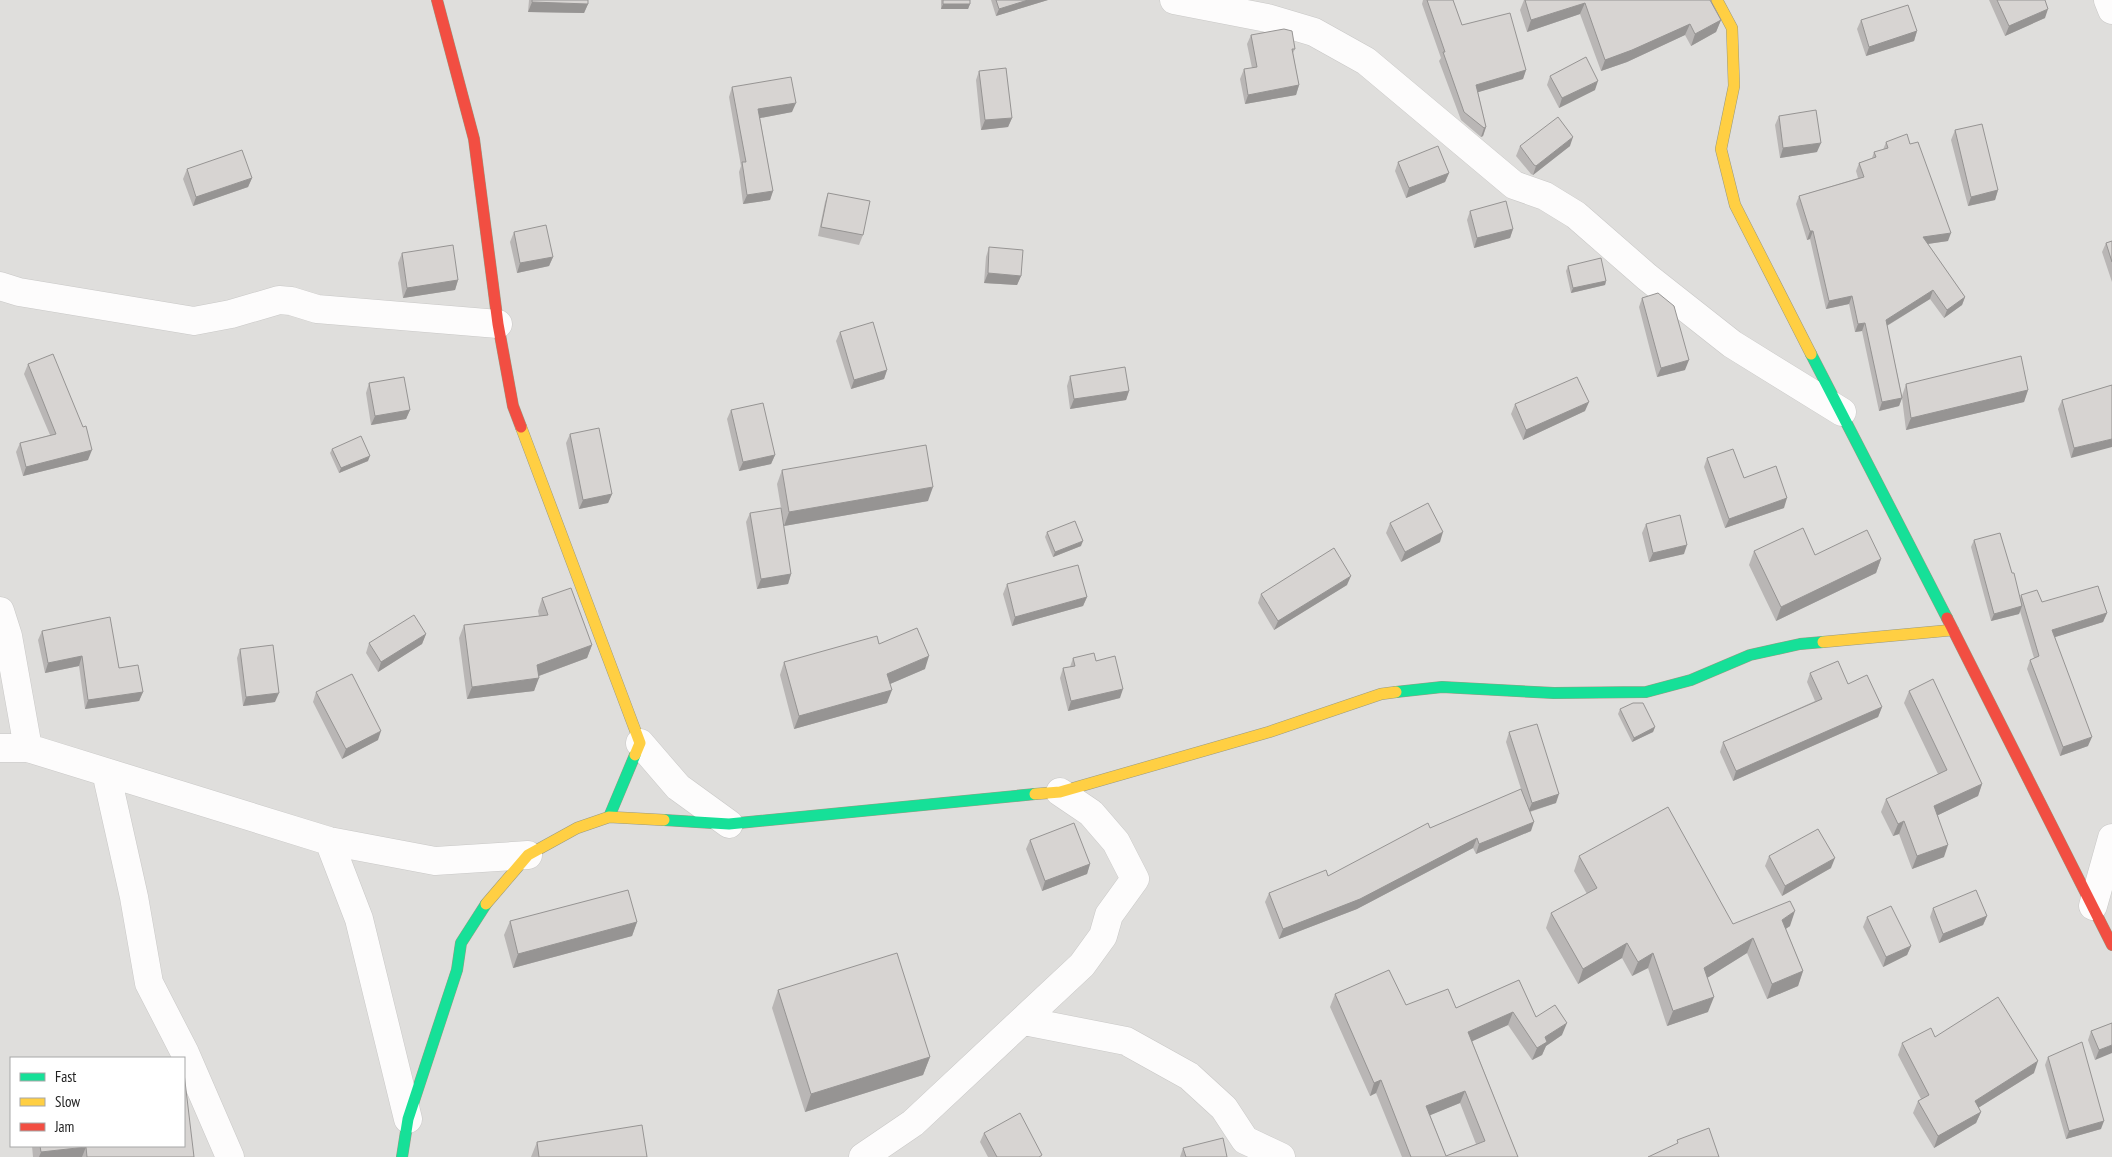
<svg xmlns="http://www.w3.org/2000/svg" width="2112" height="1157" font-family="'PT Sans Narrow',sans-serif">
	<rect width="100%" height="100%" fill="#f0eeeb"/>
	<!-- residential -->
	<path fill="#dfdedc" fill-rule="evenodd" d="M0,0H2112V1157H0ZM11,1058H184V1146H11Z"/>
	<g fill="none" stroke-linecap="round" stroke-linejoin="round">
		<defs>
			<path id="street" d="M1174,0L1267,18L1314,32L1366,61L1514,185L1545,196L1576,215L1647,277L1732,344L1842,412
				M2108,0L2112,10
				M0,286L19,292L194,321L231,314L279,300L291,301L317,309L498,324
				M0,611L8,636L28,748
				M640,743L678,787L729,824
				M0,748H28L329,841L435,861L528,855
				M106,772L134,897L149,983L185,1053L230,1157
				M329,841L359,919L408,1119
				M2093,906L2112,838
				M1024,1021L1126,1041L1189,1076L1224,1108L1245,1140L1281,1157
				M863,1157L913,1123L1082,965L1103,936L1109,915L1135,879L1116,842L1091,813L1060,792"/>
			<path id="fast" d="M1811,354L1947,618
				M1396,692L1442,687L1554,693L1646,692L1691,680L1750,655L1800,644L1823,642
				M609,817L635,755
				M664,820L729,824L1035,794
				M402,1157L408,1119L457,970L461,943L486,904"/>
			<path id="slow" d="M1717,0L1732,28L1734,86L1721,149L1735,205L1811,354
				M521,427L640,743L635,755
				M1823,642L1953,630
				M1035,794L1060,792L1269,732L1381,694L1396,692
				M486,904L528,855L577,828L609,817L664,820"/>
			<path id="jam" d="M437,0L474,139L498,324L513,406L521,427
				M1947,618L2112,945"/>
		</defs>
		<!-- street casing -->
		<use href="#street" stroke="#c9c8c7" stroke-width="29"/>
		<!-- fast casing -->
		<use href="#fast" stroke="#999a82" stroke-width="12"/>
		<!-- slow casing -->
		<use href="#slow" stroke="#999a82" stroke-width="12"/>
		<!-- jam casing -->
		<use href="#jam" stroke="#999a82" stroke-width="12"/>
		<!-- street -->
		<use href="#street" stroke="#fdfcfc" stroke-width="28"/>
		<!-- fast -->
		<use href="#fast" stroke="#16e098" stroke-width="11"/>
		<!-- slow -->
		<use href="#slow" stroke="#ffcf43" stroke-width="11"/>
		<!-- jam -->
		<use href="#jam" stroke="#f24e42" stroke-width="11"/>
	</g>
	<!-- wall -->
	<path fill="#b9b6b5" fill-rule="evenodd" d="M529,0H588V4L584,13L528,12Z
		M941,0H970V4L968,9H941Z
		M991,0H1048L996,16Z
		M1423,0H1453L1462,25L1526,70L1523,79L1478,92L1486,127L1483,136L1481,137L1461,120L1439,61L1441,58L1422,4Z
		M1524,0H1710L1721,20L1716,32L1691,46L1685,35L1627,62L1601,71L1580,14L1527,32L1520,10Z
		M1989,0H2045V18L2005,36Z
		M1861,20L1917,31L1914,41L1866,56L1857,29Z
		M1251,35L1295,49L1293,53L1299,85L1296,95L1245,104L1240,79L1244,69L1252,68L1247,44Z
		M979,71L1012,118L1008,127L981,130L976,80Z
		M1550,76L1595,90L1559,108L1547,85Z
		M732,87L792,112L760,118L773,191L770,200L743,204L739,172L741,166L729,97Z
		M1779,116L1817,152L1780,158L1775,125Z
		M1955,130L1998,190L1995,200L1968,206L1951,140Z
		M1886,142L1948,241L1928,244L1965,297L1962,305L1944,318L1930,299L1887,326L1902,396L1906,384L2028,390L2024,402L1906,430L1902,398L1899,406L1879,411L1862,331L1855,332L1849,304L1826,309L1810,239L1807,240L1796,204L1799,196L1858,178L1856,171L1859,163L1872,158L1874,152L1883,150Z
		M1520,146H1570L1533,175L1531,174L1516,156Z
		M1398,162L1449,173L1445,182L1406,198L1395,171Z
		M187,169L252,178L248,187L193,206L183,179Z
		M828,193L863,235L859,245L818,236L825,202Z
		M1470,211L1513,229L1510,238L1474,248L1467,220Z
		M514,232L553,257L549,266L517,273L510,242Z
		M2112,241V282L2102,252L2106,243Z
		M989,247L1021,276L1017,285L984,283L986,257Z
		M402,253L458,280L455,290L403,298L398,263Z
		M1568,266L1606,281L1605,285L1571,293L1566,271Z
		M1642,298L1685,370L1657,377L1639,307Z
		M840,332L887,370L884,379L851,389L836,341Z
		M28,364L88,460L23,476L16,452L20,443L50,435L24,374Z
		M1070,376L1129,391L1126,400L1070,409L1067,386Z
		M369,383L410,410L406,419L371,425L366,393Z
		M2112,385L2071,458L2058,409L2062,400Z
		M1515,404L1585,411L1523,440L1511,414Z
		M731,410L775,455L771,464L739,471L727,419Z
		M570,434L612,494L608,503L579,509L566,443Z
		M332,449L368,461L339,473L330,453Z
		M1707,458L1744,478L1784,508L1725,528L1704,467Z
		M782,470L928,501L784,526L777,484Z
		M750,513L791,574L788,584L757,589L746,522Z
		M1390,523L1440,542L1401,562L1386,533Z
		M1646,524L1684,554L1649,562L1642,533Z
		M1047,532L1081,546L1053,557L1045,537Z
		M1974,540L2012,573L2020,599L2021,595L2042,602L2107,613L2103,622L2055,637L2088,746L2060,756L2027,669L2030,660L2034,658L2020,611L2019,614L1991,621L1971,547Z
		M1754,551L1815,555L1881,559L1876,573L1776,621L1749,565Z
		M1007,584L1087,597L1083,606L1012,626L1003,594Z
		M1347,585L1274,630L1258,603L1261,594Z
		M542,598L592,645L587,658L539,676L534,691L467,699L459,638L464,625L539,616L538,611Z
		M42,631L119,668L143,692L139,701L85,709L79,666L45,673L38,640Z
		M426,634L422,644L378,672L366,653L369,643Z
		M879,644L925,669L890,684L887,703L794,729L780,675L784,662Z
		M240,649L275,702L243,706L237,658Z
		M1073,658L1096,661L1120,698L1068,711L1060,678L1063,668L1070,667Z
		M1810,673L1848,684L1882,707L1878,717L1733,781L1720,752L1723,742L1815,701L1807,682Z
		M1909,691L1982,784L1978,796L1938,815L1944,857L1912,869L1899,834L1893,836L1881,812L1886,799L1938,774L1904,703Z
		M316,692L378,740L342,759L313,702Z
		M1620,709L1655,727L1653,732L1632,742L1618,714Z
		M1509,732L1556,803L1530,812L1531,831L1476,854L1473,848L1357,909L1279,939L1265,902L1269,893L1328,876L1430,828L1522,792L1506,742Z
		M1030,840L1090,864L1087,874L1042,891L1026,849Z
		M1579,856L1733,924L1790,926L1786,929L1803,971L1798,986L1767,999L1747,953L1707,978L1708,1012L1667,1026L1648,968L1632,976L1622,958L1578,984L1546,928L1551,913L1587,894L1574,871Z
		M1769,856L1831,868L1782,896L1765,866Z
		M1933,908L1987,916L1983,925L1939,943L1930,917Z
		M1867,917L1911,946L1907,955L1883,967L1863,927Z
		M510,921L637,922L632,936L513,968L504,935Z
		M1519,980L1536,1017L1562,1035L1546,1046L1542,1055L1532,1060L1508,1025L1472,1041L1518,1157H1402L1376,1093L1370,1096L1330,1007L1335,994L1406,1005L1456,1008ZM1460,1103L1476,1144L1446,1156L1430,1115Z
		M778,990L930,1057L923,1075L805,1112L772,1008Z
		M2112,1023L2095,1060L2088,1040L2091,1031Z
		M1935,1037L2034,1073L1978,1108L1981,1112L1976,1123L1934,1148L1913,1113L1918,1101L1921,1099L1898,1055L1902,1043Z
		M2048,1057L2101,1129L2066,1139L2045,1065Z
		M984,1133L1042,1157H988L980,1142Z
		M537,1142L647,1157H531Z
		M32,1146H184L194,1157H33Z
		M1183,1148L1227,1157H1180Z"/>
	<!-- shaded-wall -->
	<path fill="#969493" d="M1028,0H1048L996,16L999,9Z
		M532,2L588,4L584,13L528,12Z
		M1585,3L1580,14L1527,32L1531,20Z
		M943,4H970L968,9H941Z
		M2048,9L2045,18L2005,36L2009,26Z
		M1721,20L1716,32L1691,46L1695,34Z
		M1690,24L1685,35L1627,62L1601,71L1605,60Z
		M1917,31L1914,41L1866,56L1869,47Z
		M1526,70L1523,79L1472,94L1476,85Z
		M1598,81L1595,90L1559,108L1562,98Z
		M1299,85L1296,95L1245,104L1248,95Z
		M796,103L792,112L755,119L758,109Z
		M1012,118L1008,127L981,130L985,120Z
		M1486,127L1483,136L1481,137L1484,128Z
		M1573,137L1570,146L1533,175L1536,166Z
		M1821,143L1817,152L1780,158L1783,148Z
		M1449,173L1445,182L1406,198L1409,188Z
		M252,178L248,187L193,206L196,197Z
		M1998,190L1995,200L1968,206L1971,197Z
		M773,191L770,200L743,204L747,195Z
		M1513,229L1510,238L1474,248L1477,238Z
		M1810,231H1813L1810,239L1807,240Z
		M1951,233L1948,241L1920,245L1923,237Z
		M553,257L549,266L517,273L520,263Z
		M988,273L1021,276L1017,285L984,283Z
		M458,280L455,290L403,298L407,288Z
		M1606,281L1605,285L1571,293L1573,288Z
		M1933,290L1930,299L1883,328L1886,320Z
		M1852,296L1849,304L1826,309L1829,301Z
		M1965,297L1962,305L1944,318L1947,310Z
		M1865,323L1862,331L1855,332L1858,324Z
		M1689,360L1685,370L1657,377L1661,368Z
		M887,370L884,379L851,389L854,380Z
		M2028,390L2024,402L1906,430L1911,418Z
		M1129,391L1126,400L1070,409L1074,399Z
		M1902,398L1899,406L1879,411L1882,402Z
		M1589,402L1585,411L1523,440L1526,430Z
		M410,410L406,419L371,425L375,416Z
		M2112,439V447L2071,458L2074,448Z
		M92,450L88,460L23,476L26,467Z
		M775,455L771,464L739,471L743,462Z
		M370,456L368,461L339,473L341,468Z
		M933,487L928,501L784,526L789,512Z
		M612,494L608,503L579,509L583,500Z
		M1787,498L1784,508L1725,528L1729,519Z
		M1443,532L1440,542L1401,562L1405,552Z
		M1083,541L1081,546L1053,557L1055,552Z
		M1687,545L1684,554L1649,562L1653,553Z
		M1881,559L1876,573L1776,621L1781,607Z
		M791,574L788,584L757,589L761,579Z
		M1351,576L1347,585L1274,630L1278,621Z
		M1087,597L1083,606L1012,626L1015,617Z
		M2022,606L2019,614L1991,621L1994,614Z
		M2107,613L2103,622L2049,639L2052,630Z
		M426,634L422,644L378,672L381,662Z
		M592,645L587,658L533,678L537,665Z
		M82,656L79,666L45,673L48,663Z
		M929,656L925,669L883,687L887,674Z
		M539,678L534,691L467,699L472,687Z
		M1123,689L1120,698L1068,711L1071,701Z
		M892,690L887,703L794,729L799,716Z
		M143,692L139,701L85,709L88,700Z
		M279,693L275,702L243,706L246,697Z
		M1882,707L1878,717L1733,781L1736,771Z
		M1655,727L1653,732L1632,742L1634,738Z
		M381,731L378,740L342,759L346,749Z
		M2092,737L2088,746L2060,756L2063,747Z
		M1982,784L1978,796L1930,819L1934,806Z
		M1559,794L1556,803L1528,812L1532,803Z
		M1904,821L1899,834L1893,836L1898,824Z
		M1534,822L1531,831L1476,854L1479,844Z
		M1477,838L1473,848L1357,909L1279,939L1283,929Z
		M1948,845L1944,857L1912,869L1917,856Z
		M1835,858L1831,868L1782,896L1785,886Z
		M1090,864L1087,874L1042,891L1045,881Z
		M1795,911L1790,926L1776,935L1782,920Z
		M1987,916L1983,925L1939,943L1943,934Z
		M637,922L632,936L513,968L518,954Z
		M1753,938L1747,953L1699,983L1704,968Z
		M1627,943L1622,958L1578,984L1583,969Z
		M1911,946L1907,955L1883,967L1886,957Z
		M1653,953L1648,968L1632,976L1638,962Z
		M1803,971L1798,986L1767,999L1772,984Z
		M1714,997L1708,1012L1667,1026L1673,1011Z
		M1513,1012L1508,1025L1464,1045L1468,1032Z
		M1567,1023L1562,1035L1546,1046L1542,1055L1532,1060L1537,1048L1545,1037Z
		M2112,1045V1053L2095,1060L2099,1050Z
		M930,1057L923,1075L805,1112L811,1094Z
		M2038,1061L2034,1073L1970,1113L1975,1101Z
		M1381,1080L1376,1093L1370,1096L1374,1083Z
		M1465,1091L1460,1103L1421,1119L1426,1106Z
		M1981,1112L1976,1123L1934,1148L1938,1136Z
		M2104,1121L2101,1129L2066,1139L2069,1131Z
		M86,1147L82,1157H39L41,1152Z"/>
	<!-- building -->
	<path fill="#d7d4d2" stroke="#969493" fill-rule="evenodd" d="M532,0H588V4L532,2Z
		M943,0H970V4H943Z
		M996,0H1028L999,9Z
		M1427,0H1453L1462,25L1510,13L1526,70L1476,85L1486,127L1484,128L1464,112L1443,52H1445Z
		M1525,0H1710L1721,20L1695,34L1690,24L1632,50L1605,60L1585,3L1531,20Z
		M1997,0H2045L2048,9L2009,26Z
		M1908,5L1917,31L1869,47L1861,20Z
		M1284,29L1292,31L1295,49H1292L1299,85L1248,95L1244,69L1257,67L1251,35Z
		M1586,57L1598,81L1562,98L1550,76Z
		M1006,68L1012,118L985,120L979,71Z
		M791,77L796,103L758,109L773,191L747,195L742,162H746L732,87Z
		M1816,110L1821,143L1783,148L1779,116Z
		M1558,117L1573,137L1536,166L1534,165L1520,146Z
		M1982,124L1998,190L1971,197L1955,130Z
		M1907,134L1910,144L1918,142L1951,233L1923,237L1965,297L1947,310L1933,290L1886,320L1902,398L1882,402L1865,323L1858,324L1852,296L1829,301L1813,231H1810L1799,196L1864,177L1859,163L1876,157L1874,152L1888,148L1886,142Z
		M1438,146L1449,173L1409,188L1398,162Z
		M242,150L252,178L196,197L187,169Z
		M828,193L870,201L863,235L821,227Z
		M1506,201L1513,229L1477,238L1470,211Z
		M546,225L553,257L520,263L514,232Z
		M2112,241V262L2106,243Z
		M453,245L458,280L407,288L402,253Z
		M989,247L1023,250L1021,276L988,273Z
		M1601,258L1606,281L1573,288L1568,266Z
		M1658,293L1674,306L1689,360L1661,368L1642,298Z
		M873,322L887,370L854,380L840,332Z
		M53,354L83,427L86,426L92,450L26,467L20,443L56,434L28,364Z
		M2021,356L2028,390L1911,418L1906,384Z
		M1125,367L1129,391L1074,399L1070,376Z
		M404,377L410,410L375,416L369,383Z
		M1577,377L1589,402L1526,430L1515,404Z
		M2112,385V439L2074,448L2062,400Z
		M763,403L775,455L743,462L731,410Z
		M599,428L612,494L583,500L570,434Z
		M361,436L370,456L341,468L332,449Z
		M926,445L933,487L789,512L782,470Z
		M1733,449L1744,478L1776,466L1787,498L1729,519L1707,458Z
		M1428,503L1443,532L1405,552L1390,523Z
		M781,508L791,574L761,579L750,513Z
		M1680,515L1687,545L1653,553L1646,524Z
		M1075,521L1083,541L1055,552L1047,532Z
		M1803,528L1815,555L1867,530L1881,559L1781,607L1754,551Z
		M2000,533L2012,573H2014L2022,606L1994,614L1974,540Z
		M1334,548L1351,576L1278,621L1261,594Z
		M1078,565L1087,597L1015,617L1007,584Z
		M2098,586L2107,613L2052,630L2092,737L2063,747L2030,660L2039,656L2021,595L2037,590L2042,602Z
		M571,588L592,645L537,665L539,678L472,687L464,625L548,615L542,598Z
		M414,615L426,634L381,662L369,643Z
		M110,617L119,668L138,665L143,692L88,700L82,656L48,663L42,631Z
		M917,628L929,656L887,674L892,690L799,716L784,662L877,636L879,644Z
		M273,645L279,693L246,697L240,649Z
		M1094,653L1096,661L1115,656L1123,689L1071,701L1063,668L1075,666L1073,658Z
		M1838,661L1848,684L1867,675L1882,707L1736,771L1723,742L1822,699L1810,673Z
		M352,674L381,731L346,749L316,692Z
		M1933,679L1982,784L1934,806L1948,845L1917,856L1904,821L1898,824L1886,799L1947,770L1909,691Z
		M1633,703H1643L1655,727L1634,738L1620,709Z
		M1537,724L1559,794L1532,803L1509,732Z
		M1521,789L1534,822L1479,844L1477,838L1360,899L1283,929L1269,893L1326,870L1328,876L1428,823L1430,828Z
		M1668,807L1733,924L1790,901L1795,911L1782,920L1803,971L1772,984L1753,938L1704,968L1714,997L1673,1011L1653,953L1638,962L1627,943L1583,969L1551,913L1597,888L1579,856Z
		M1074,823L1090,864L1045,881L1030,840Z
		M1818,829L1835,858L1785,886L1769,856Z
		M628,890L637,922L518,954L510,921Z
		M1976,890L1987,916L1943,934L1933,908Z
		M1891,906L1911,946L1886,957L1867,917Z
		M897,953L930,1057L811,1094L778,990Z
		M1389,970L1406,1005L1448,989L1456,1008L1519,980L1536,1017L1555,1005L1567,1023L1545,1037L1547,1042L1537,1048L1513,1012L1468,1032L1518,1157H1411L1381,1080L1374,1083L1335,994ZM1465,1091L1485,1141L1446,1156L1426,1106Z
		M1998,997L2038,1061L1975,1101L1981,1112L1938,1136L1918,1101L1929,1095L1902,1043L1931,1028L1935,1037Z
		M2112,1023V1045L2099,1050L2091,1031Z
		M2082,1042L2104,1121L2069,1131L2048,1057Z
		M184,1073L194,1157H87L86,1147L41,1152L40,1146H184Z
		M1020,1113L1042,1155L1039,1157H997L984,1133Z
		M642,1125L647,1157H539L537,1142Z
		M1709,1128L1719,1157H1648L1678,1143L1677,1140Z
		M1223,1138L1227,1157H1186L1183,1148Z"/>
	<!-- legend -->
	<rect x="10" y="1057" width="175" height="90" fill="#ffffff" stroke="#a7a7a7"/>
	<rect x="20" y="1073" width="25" height="8" fill="#16e098" stroke="#a7a7a7"/>
	<text x="55" y="1082" font-size="15" fill="#222222">Fast</text>
	<rect x="20" y="1098" width="25" height="8" fill="#ffcf43" stroke="#a7a7a7"/>
	<text x="55" y="1107" font-size="15" fill="#222222">Slow</text>
	<rect x="20" y="1123" width="25" height="8" fill="#f24e42" stroke="#a7a7a7"/>
	<text x="55" y="1132" font-size="15" fill="#222222">Jam</text>
</svg>
